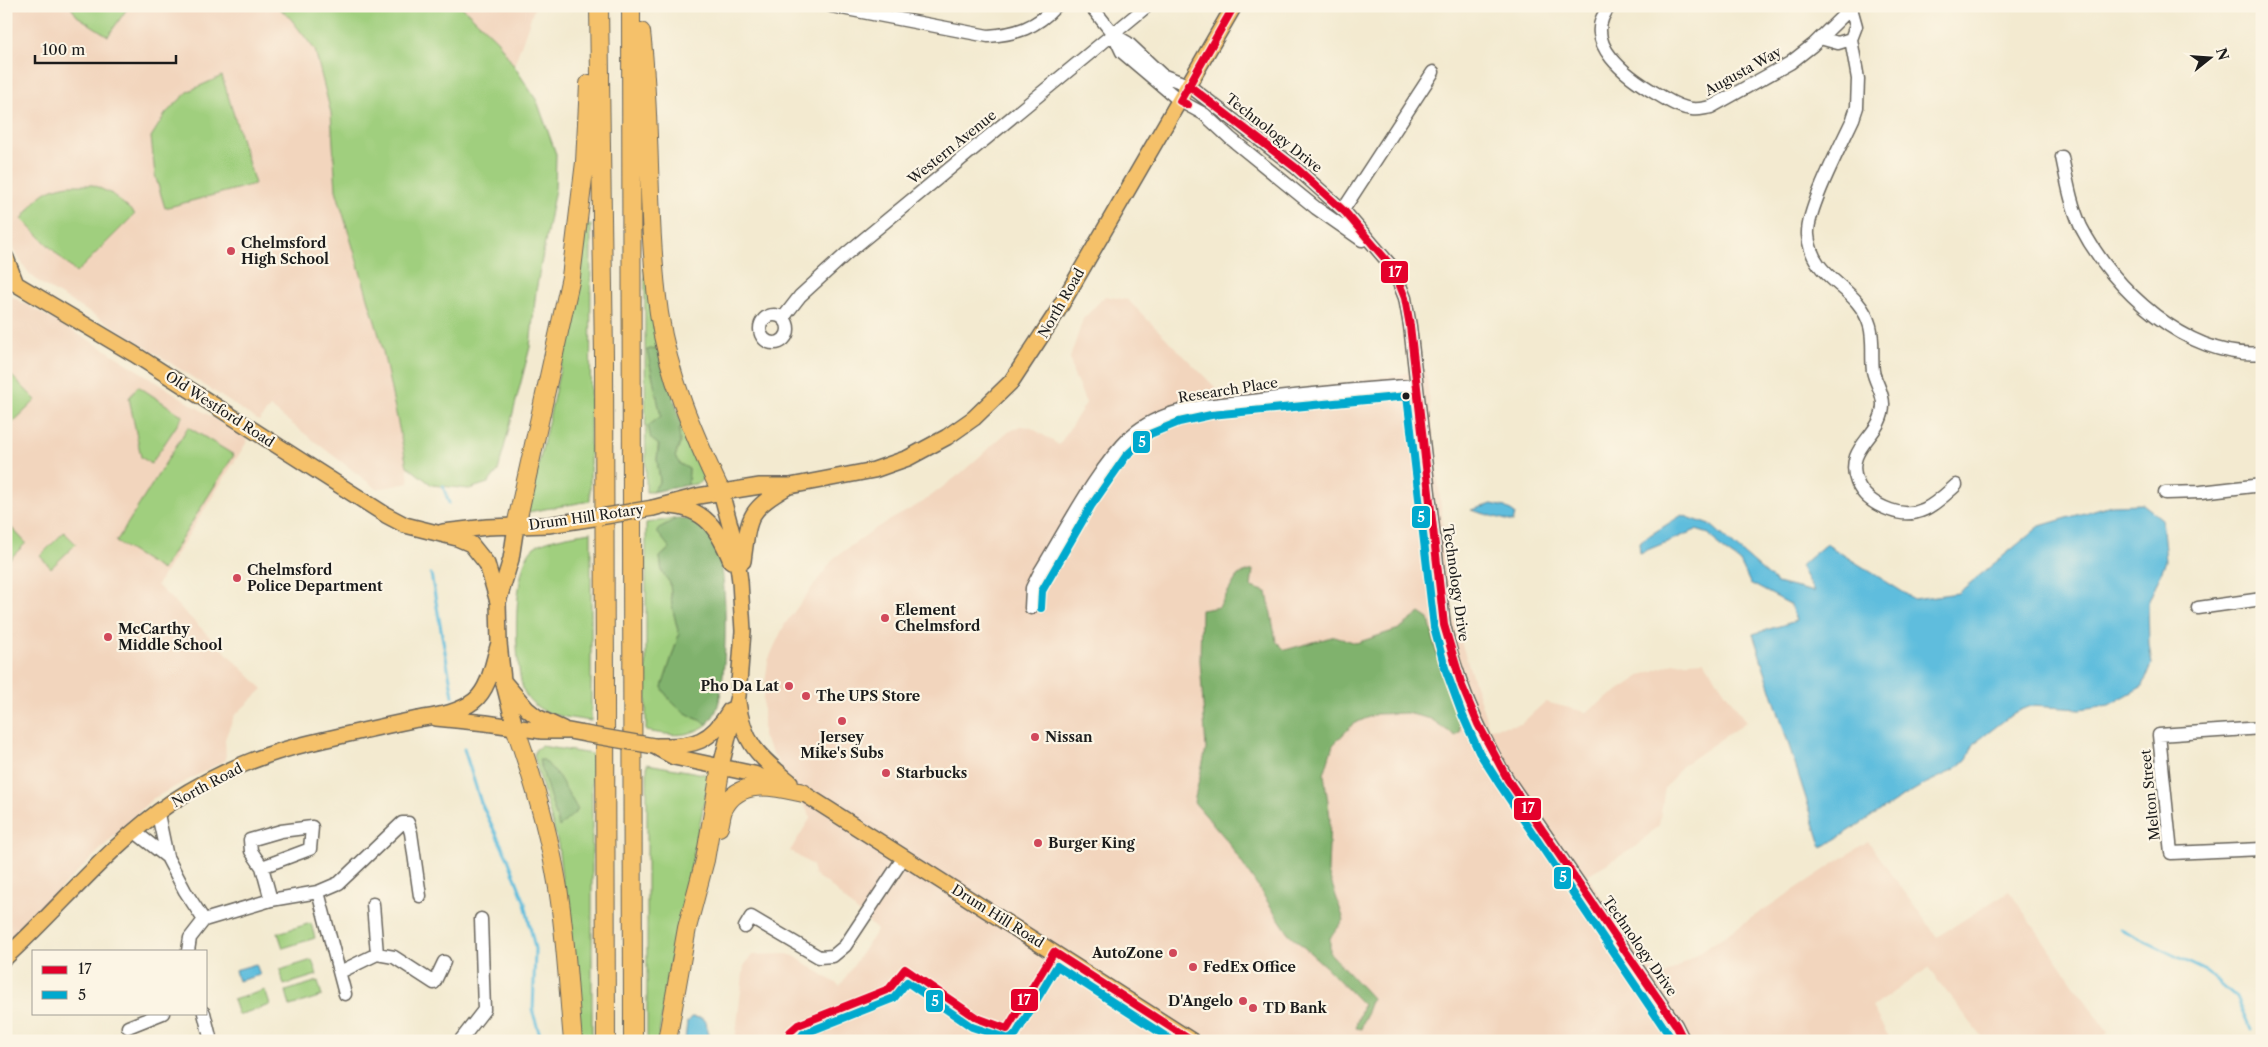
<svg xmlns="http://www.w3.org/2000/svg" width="2268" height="1047" font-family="'Libre Caslon Text',serif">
	<rect width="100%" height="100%" fill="#fcf5e5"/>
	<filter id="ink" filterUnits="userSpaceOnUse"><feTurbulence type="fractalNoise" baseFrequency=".02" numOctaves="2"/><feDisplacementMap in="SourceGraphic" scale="10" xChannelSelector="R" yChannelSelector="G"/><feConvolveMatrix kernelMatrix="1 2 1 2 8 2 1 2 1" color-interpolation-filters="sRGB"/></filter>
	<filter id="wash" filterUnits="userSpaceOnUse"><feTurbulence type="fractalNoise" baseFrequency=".0096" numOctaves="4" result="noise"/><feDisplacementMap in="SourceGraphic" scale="20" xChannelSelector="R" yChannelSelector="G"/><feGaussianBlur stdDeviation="1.12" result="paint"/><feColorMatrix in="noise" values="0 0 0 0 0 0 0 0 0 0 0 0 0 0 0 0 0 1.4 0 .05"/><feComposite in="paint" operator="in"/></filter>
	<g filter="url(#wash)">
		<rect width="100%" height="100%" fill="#f3ead0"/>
		<!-- built -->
		<path fill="#f2d5bd" d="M6,6H535L400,388L409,483L377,489L270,407L259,421L126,334L40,283L29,273L6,240Z
			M6,293L106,350L248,440L157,585L263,689L234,716L225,739L226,760L152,799L6,942Z
			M1105,296L1128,300L1213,385L1225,399L1330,386L1426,370L1453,617L1489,728L1521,724L1545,702L1586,712L1642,675L1674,663L1704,661L1746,722L1683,765L1665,788L1659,825L1634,848L1587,875L1623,934L1659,979L1868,841L1937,937L2009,891L2108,1033L2099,1041H1985L1928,968L1872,1007L1891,1041H735L744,966L752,955L787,954L794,956L840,986L877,930L827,883L814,875L812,865L790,851L811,817L763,737V699L768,661L774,647L785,624L834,558L876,528L923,502L960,474L1005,434L1020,426L1030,427L1059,445L1086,403L1073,373L1070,358L1083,319Z"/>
		<!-- green -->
		<path fill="#a0cf7e" stroke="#5e764d" d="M70,6H129L108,36L77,16Z
			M277,6H461L497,40L537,101L556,154L555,189L536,291L530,347L498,471L488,483L469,489L432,485L407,466L381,342L336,190L331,113L315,50L291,19Z
			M222,76L255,184L165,208L155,175L151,137L166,113L189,91Z
			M644,166L659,347L647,350L661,416L657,459L660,481L652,492H646Z
			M69,185H93L112,194L135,214L76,273L22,219C37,199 42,189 69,185Z
			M586,224L591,225L590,501L528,512L573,311Z
			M6,370L36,400L6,429Z
			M138,386L183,416L151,464L141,457L129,398Z
			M682,425L704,475C702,484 696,484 688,485L689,469L680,464L675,457L680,444L679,430Z
			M188,427L234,455L162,570L116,542Z
			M678,518L659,528L670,548L660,557L662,572L670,583L672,606L679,635L662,687C671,707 688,715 708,724C687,739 670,735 646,731V523Z
			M6,522L26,543L6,563Z
			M64,532L76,544L51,568L40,556Z
			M591,532V721C574,718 547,717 534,704C529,700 525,695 523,689C514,662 512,568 533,548C543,539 578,534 591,532Z
			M541,746L592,754V1041H580L558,844L534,756L535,750Z
			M647,764L710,775L669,972L658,1041H647Z
			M311,923L315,938L283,948L278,933Z
			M312,960L317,975L284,985L280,970Z
			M318,981L322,996L290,1006L286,991Z
			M265,990L270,1005L238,1015L233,1000Z"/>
		<!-- forest -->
		<path fill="#80b26d" stroke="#4e6744" d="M659,347L682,425L679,430L680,443L675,457L680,464L689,469L688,485L652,492L660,481L657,459L659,445L651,439L648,426L661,416L647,350Z
			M678,518C695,519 706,526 715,541C729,567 728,684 716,711C714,716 710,720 708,724C688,715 671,707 662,687L679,635L672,606L670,583L662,572L660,557L670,548L657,532L659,528Z
			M1253,570L1251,587L1267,592L1276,641L1285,650L1335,636L1356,643L1399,629L1420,613L1429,619L1438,660L1460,724V732L1455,736L1431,719L1407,713L1376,714L1353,724L1333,745L1324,774L1330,817L1328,872L1344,920L1330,938V953L1372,998L1361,1029L1355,1028L1363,1005L1326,967L1289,934L1226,839L1194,802L1206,749L1200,660L1201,610L1219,607L1238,575Z
			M539,760H544L559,777L578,810L559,827Z"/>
		<!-- water -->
		<path fill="#5fbddd" stroke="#3e6c7c" d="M1492,504L1505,507L1515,514L1513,522L1471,510Z
			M2143,504L2162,519L2166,561L2148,603L2149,645L2152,664L2143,686L2109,705L2080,709L2031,706L2014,713L1976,742C1970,748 1971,755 1965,761C1953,773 1935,778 1921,786C1887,805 1855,828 1822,848L1753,634L1796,621L1790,604L1750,583L1740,562L1723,550L1709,534L1696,530L1640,553L1639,542L1682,515L1712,526L1777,583L1814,592L1800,566L1826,544L1914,599L1958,593L2040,526L2111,505Z
			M256,964L260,975L238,981L235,970Z
			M691,1017L701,1018L706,1021L709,1041H685L687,1022Z"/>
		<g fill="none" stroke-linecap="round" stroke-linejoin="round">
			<!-- stream -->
			<path stroke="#5fbddd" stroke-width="3" d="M443,486L449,503
				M431,574L453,696
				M464,749L481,803L508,859L525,903L535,949L533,1013L542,1041
				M2120,929L2208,972L2236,997L2251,1030"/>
		</g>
	</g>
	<g filter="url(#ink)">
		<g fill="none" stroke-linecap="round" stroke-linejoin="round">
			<defs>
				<path id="minor" d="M831,6L988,36C1016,34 1036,28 1056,6
					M1091,6L1114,35L1122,52L1180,101L1204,114L1230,138L1316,208L1362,240
					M1610,6C1578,42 1629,78 1657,94C1668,100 1679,108 1692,109C1699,110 1704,108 1711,107L1790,63L1813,45L1853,6
					M1851,8L1856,26L1851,39L1858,79L1857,107L1853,119C1842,143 1806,211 1808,235C1812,282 1858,284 1870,326C1874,341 1871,356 1873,371C1875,382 1883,392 1883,404C1884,436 1843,446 1857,482C1863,497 1876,505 1890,510C1919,521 1936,503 1956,485
					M1114,35L1128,43L1162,75L1188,85L1296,168L1345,212L1393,268L1405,298L1410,326L1444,625C1457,681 1478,731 1508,780L1676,1025L1684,1041
					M1820,38L1838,43L1851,39
					M2062,157C2067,181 2071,205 2081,227C2112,288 2188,360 2262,353
					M1343,210L1433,72
					M760 329a14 14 0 1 1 28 0a14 14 0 1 1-28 0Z
					M783,318L800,296L846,254L1147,6
					M2165,493L2201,492L2262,485
					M1031,608L1032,588L1040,572C1066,530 1096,470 1131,436C1165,405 1218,405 1261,400C1313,393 1364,389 1416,385
					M2198,608L2262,599
					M2262,728L2159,735L2171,853L2262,849
					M158,814L167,857L185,891L204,920L190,938L188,951
					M135,832L167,857
					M318,892L339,883L402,823H408L411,833L420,896
					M271,900L318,892L345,994
					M373,904L377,954
					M204,920L271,900L262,867L310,849L312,827L281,831L250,840L251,851L262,867
					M745,927L751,917L819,957L833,956L845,946L904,857
					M340,972L377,954L394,957L434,983L444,962
					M204,1013L211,1041
					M128,1027L163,1013
					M460,1041L484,1010L481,919"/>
				<path id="major" d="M6,258L16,284
					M6,278L134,354L386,515L405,525L457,538L471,544L487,564L498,602
					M721,492L735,544L740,581L743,631L738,696L721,766
					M669,506C706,508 718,530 731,561
					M653,508L698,496L760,486H790L874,470L908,458L947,437L974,418L1011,382L1057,312L1234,6
					M443,532L487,527L548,525L600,517
					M743,561C749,515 748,510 789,486
					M504,682L527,709L537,717L563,729
					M738,702C743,744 760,757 790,782
					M436,718L486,723L542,731H569L585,734
					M515,727L503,680L499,643L498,602L511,559L516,526
					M654,746L674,757L754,774L803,793L1192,1041
					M658,746C694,747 711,742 730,710
					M6,957C61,907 110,844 172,802C213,775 262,754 310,743C344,735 379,727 413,720C433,716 457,714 474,701C490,688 493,662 499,643"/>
				<path id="highway" d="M599,6L604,357L606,1041
					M631,6L633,1041
					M641,32C652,125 646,220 659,313C668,376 694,435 721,492
					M516,526L571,277L585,162L589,84
					M515,727C533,778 548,829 557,882C566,934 568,988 573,1041
					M719,827C721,821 721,813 724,808C740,777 776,787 803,793
					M667,1041L687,928L705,860L721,766"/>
			</defs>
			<!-- minor casing -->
			<use href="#minor" stroke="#67645b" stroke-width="15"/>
			<!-- major casing -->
			<use href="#major" stroke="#67645b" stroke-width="18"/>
			<!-- highway casing -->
			<use href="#highway" stroke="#67645b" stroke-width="20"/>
			<!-- minor -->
			<use href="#minor" stroke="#fff" stroke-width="12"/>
			<!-- major -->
			<use href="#major" stroke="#f5c16b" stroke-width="15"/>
			<!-- highway -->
			<use href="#highway" stroke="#f5c16b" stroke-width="18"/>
			<defs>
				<path id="major-bridge" d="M600,517L653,508
					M585,734L654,746"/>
			</defs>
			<!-- major-bridge casing -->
			<use href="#major-bridge" stroke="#67645b" stroke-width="18" stroke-linecap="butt"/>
			<!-- major-bridge -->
			<use href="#major-bridge" stroke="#f5c16b" stroke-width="15"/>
			<defs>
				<path id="bus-1" d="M1188,85L1296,168L1345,212L1393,268L1405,298L1410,326L1444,625L1462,686L1478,724L1508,780L1676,1025L1684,1041
					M1188,105L1180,101L1234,6
					M788,1041L790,1032L798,1025L889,989L905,969L977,1018L1007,1029L1054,952L1192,1041"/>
				<path id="bus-2" d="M1041,608L1042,591L1091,506L1126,456L1150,434L1179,422L1211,415L1407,396L1434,627L1445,668L1462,714L1479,752L1500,785L1673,1041
					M798,1041L803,1034L894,998L907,982L972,1027L1009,1039L1016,1034L1057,966L1173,1041"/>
			</defs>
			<!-- bus-1 casing -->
			<use href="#bus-1" stroke="#fcf5e5" stroke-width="11"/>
			<!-- bus-2 casing -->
			<use href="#bus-2" stroke="#fcf5e5" stroke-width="11"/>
			<!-- bus-1 -->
			<use href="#bus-1" stroke="#e4002b" stroke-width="8"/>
			<!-- bus-2 -->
			<use href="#bus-2" stroke="#00a9ce" stroke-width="8"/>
		</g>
	</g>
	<!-- markers -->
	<g fill="#d1495b" stroke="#fcf5e5" stroke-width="2">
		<circle cx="231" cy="251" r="5"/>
		<circle cx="237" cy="578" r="5"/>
		<circle cx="885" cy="618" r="5"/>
		<circle cx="108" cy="637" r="5"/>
		<circle cx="789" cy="686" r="5"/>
		<circle cx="806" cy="696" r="5"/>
		<circle cx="842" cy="721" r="5"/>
		<circle cx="1035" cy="737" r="5"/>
		<circle cx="886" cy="773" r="5"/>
		<circle cx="1038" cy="843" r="5"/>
		<circle cx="1173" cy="953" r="5"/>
		<circle cx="1193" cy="967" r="5"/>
		<circle cx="1243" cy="1001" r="5"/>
		<circle cx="1253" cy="1008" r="5"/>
	</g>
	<circle fill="#1c1c1c" stroke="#fcf5e5" stroke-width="2" cx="1406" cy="396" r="4.5"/>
	<g text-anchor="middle" stroke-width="4.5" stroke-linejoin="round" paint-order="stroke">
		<!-- street labels -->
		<g font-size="14" fill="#1c1c1c" stroke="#fcf5e5">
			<text transform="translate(1743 71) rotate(-29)" y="5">Augusta Way</text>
			<text transform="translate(1274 133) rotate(38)" y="5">Technology Drive</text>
			<text transform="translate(952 147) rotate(-39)" y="5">Western Avenue</text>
			<text transform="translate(1061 303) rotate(-60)" y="5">North Road</text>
			<text transform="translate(1228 390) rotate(-9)" y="5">Research Place</text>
			<text transform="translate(220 409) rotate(33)" y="5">Old Westford Road</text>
			<text transform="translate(586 517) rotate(-8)" y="5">Drum Hill Rotary</text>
			<text transform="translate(1456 583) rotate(82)" y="5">Technology Drive</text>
			<text transform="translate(207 785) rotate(-28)" y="5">North Road</text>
			<text transform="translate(2150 795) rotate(-96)" y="5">Melton Street</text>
			<text transform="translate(998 916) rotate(32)" y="5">Drum Hill Road</text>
			<text transform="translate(1640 946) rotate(55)" y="5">Technology Drive</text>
		</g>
		<!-- poi labels -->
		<g font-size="14" font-weight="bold" fill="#1c1c1c" stroke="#fcf5e5" text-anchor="start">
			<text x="241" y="248">Chelmsford<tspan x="241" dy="16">High School</tspan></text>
			<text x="247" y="575">Chelmsford<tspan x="247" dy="16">Police Department</tspan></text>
			<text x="895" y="615">Element<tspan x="895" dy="16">Chelmsford</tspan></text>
			<text x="118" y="634">McCarthy<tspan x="118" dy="16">Middle School</tspan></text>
			<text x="779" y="691" text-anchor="end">Pho Da Lat</text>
			<text x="816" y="701">The UPS Store</text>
			<text x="842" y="742" text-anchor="middle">Jersey<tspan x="842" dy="16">Mike's Subs</tspan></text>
			<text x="1045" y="742">Nissan</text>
			<text x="896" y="778">Starbucks</text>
			<text x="1048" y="848">Burger King</text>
			<text x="1163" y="958" text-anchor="end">AutoZone</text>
			<text x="1203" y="972">FedEx Office</text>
			<text x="1233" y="1006" text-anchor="end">D'Angelo</text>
			<text x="1263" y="1013">TD Bank</text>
		</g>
	</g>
	<g stroke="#fcf5e5" stroke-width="2">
		<rect x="1380" y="260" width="29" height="24" rx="5" fill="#e4002b"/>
		<rect x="1132" y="430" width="19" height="24" rx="5" fill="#00a9ce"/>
		<rect x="1411" y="505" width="20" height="24" rx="5" fill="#00a9ce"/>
		<rect x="1513" y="797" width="29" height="24" rx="5" fill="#e4002b"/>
		<rect x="1553" y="866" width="19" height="24" rx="5" fill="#00a9ce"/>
		<rect x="1010" y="988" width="29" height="24" rx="5" fill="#e4002b"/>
		<rect x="925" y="989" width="19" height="24" rx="5" fill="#00a9ce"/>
	</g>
	<g font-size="14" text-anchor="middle" font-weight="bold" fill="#fff">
		<text x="1395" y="277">17</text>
		<text x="1142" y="447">5</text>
		<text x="1421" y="522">5</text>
		<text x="1528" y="813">17</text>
		<text x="1563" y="882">5</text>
		<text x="1024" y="1005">17</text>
		<text x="935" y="1006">5</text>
	</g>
	<!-- margin -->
	<rect width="2268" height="1047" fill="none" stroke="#fcf5e5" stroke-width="25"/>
	<!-- legend -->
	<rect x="32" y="950" width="175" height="65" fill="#fcf5e5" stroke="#a29e95"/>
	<rect x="42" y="966" width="25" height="8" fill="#e4002b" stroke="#a29e95"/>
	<text x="78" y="974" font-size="15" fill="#1c1c1c">17</text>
	<rect x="42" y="991" width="25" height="8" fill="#00a9ce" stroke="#a29e95"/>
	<text x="78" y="1000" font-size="15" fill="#1c1c1c">5</text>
	<!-- north arrow -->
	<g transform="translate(2210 58) rotate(73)" stroke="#fcf5e5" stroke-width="4" paint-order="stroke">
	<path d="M0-4L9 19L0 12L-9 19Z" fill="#1c1c1c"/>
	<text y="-8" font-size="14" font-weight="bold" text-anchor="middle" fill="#1c1c1c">N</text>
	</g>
	<!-- scale -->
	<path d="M35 55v8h141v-8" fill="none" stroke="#1c1c1c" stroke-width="2.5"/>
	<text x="42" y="55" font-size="15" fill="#1c1c1c" stroke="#fcf5e5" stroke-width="4" paint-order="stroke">100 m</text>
</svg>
